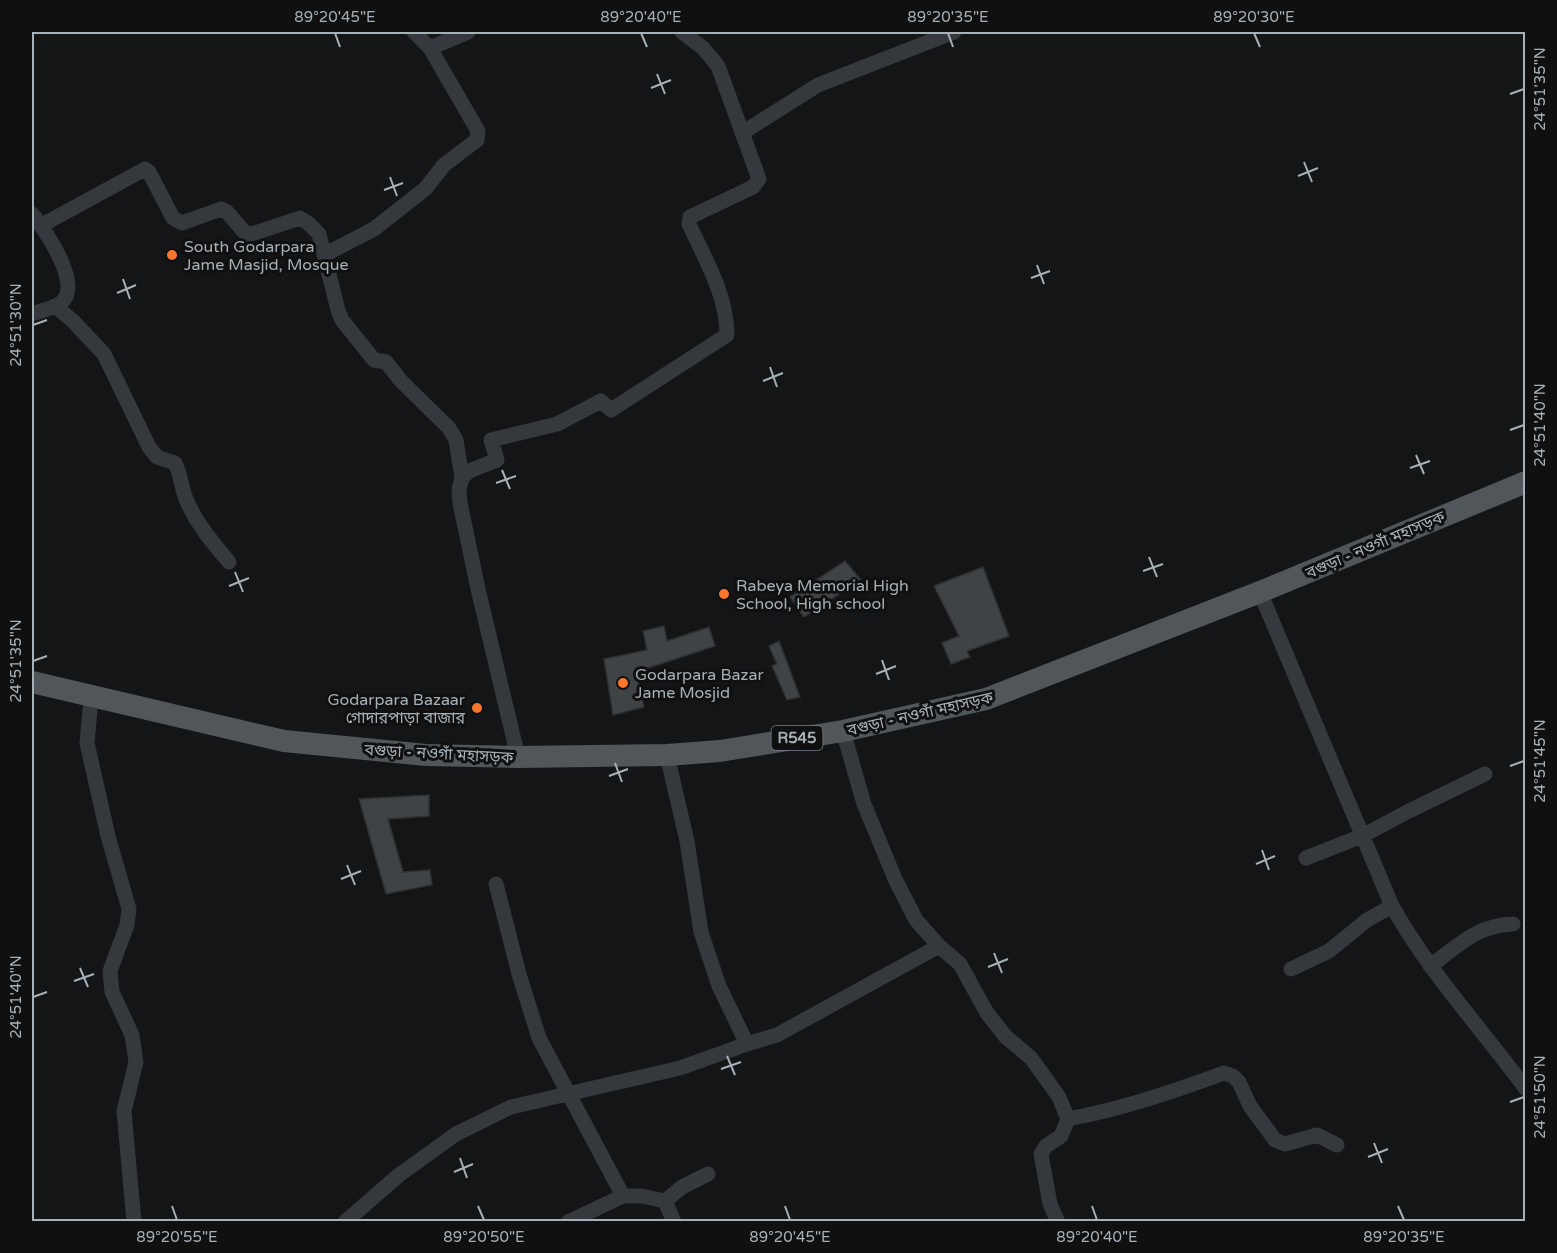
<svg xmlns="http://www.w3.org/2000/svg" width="1557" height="1253" font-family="'Varela Round','Noto Sans Bengali',sans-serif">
	<rect width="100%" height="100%" fill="#141516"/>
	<!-- building -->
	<path fill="#404346" stroke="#2e3032" stroke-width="1.5" d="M845,561L861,580L804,617L790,597Z
		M983,567L1009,636L967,651L970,657L951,664L942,643L959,636L934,586Z
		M664,626L667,641L709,627L715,646L636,672L644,707L613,715L604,659L647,650L643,631Z
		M779,641L800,697L787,700L772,666L777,664L769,646Z
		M429,795V816L388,819L403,872L430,870L432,885L386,894L359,799Z"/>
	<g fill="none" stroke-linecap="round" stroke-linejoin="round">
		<!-- minor -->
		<path stroke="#35383c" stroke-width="15" d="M414,32L430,48L468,32
			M742,133L818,85L954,32
			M32,214C45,229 82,284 62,302C54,309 41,310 32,314
			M42,225L145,169L149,172L173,218L182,223L221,209L227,212L246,234L255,233L300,218L308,223L319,234L338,310L342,320L374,360L386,362L401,381L449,428L456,440L462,478L459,489L460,503L478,589L518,757
			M324,255L374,229L425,189L444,165L477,140L478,131L430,48
			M55,306L73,321L104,354L149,447L157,457L175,463C181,474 181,487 186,499C196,523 212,542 229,562
			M462,478L469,471L497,460L491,440L557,424L601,401L611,410L727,335C727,295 705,259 689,224L690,217L753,187L759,179L718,66L703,48L682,32
			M1260,592L1392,906C1429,972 1481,1028 1526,1089
			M91,698L87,743L108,836L129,909L127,925L110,971L112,992L132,1035L136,1062L124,1111L134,1222
			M667,755L687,841L701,932L719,986L747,1044L777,1035L939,946L916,920L895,879L864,804L843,731
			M1306,858L1362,836L1409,811L1485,774
			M496,884L519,974L539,1038L623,1196H642L665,1201L674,1222
			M939,946L960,964L987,1013L1006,1037L1031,1058L1059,1097L1068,1119L1061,1136L1046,1146L1041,1154L1050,1204L1058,1222
			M1430,966C1458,946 1477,925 1513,924
			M1291,969L1329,951L1367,920L1392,906
			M1068,1119C1122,1109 1172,1092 1224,1073L1233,1076L1239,1082L1250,1106L1275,1140L1285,1144L1317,1135L1337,1145
			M665,1201L682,1187L708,1174
			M345,1222L399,1175L456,1134L511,1107L680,1068L747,1044
			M568,1222L623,1196"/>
		<!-- primary -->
		<path stroke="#51565b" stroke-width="22" d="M32,682L284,741L426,755L518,757L667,755L720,751L843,731L986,699L1260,592L1526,482"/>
	</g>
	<!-- ticks -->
	<path fill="none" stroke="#a6b0b7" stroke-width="2" d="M335,33L340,47M641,33L647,47M948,33L953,47M1254,33L1260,47M657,74L665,94M651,88L671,80M1510,94L1524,89M1304,162L1312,182M1298,176L1318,168M390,177L397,196M384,190L403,183M1037,265L1044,284M1031,278L1050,271M123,279L130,299M117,293L136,285M33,325L47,320M770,367L777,387M763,381L783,373M1510,430L1524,425M1416,455L1424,474M1410,468L1430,461M502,470L510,489M496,483L516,476M1149,557L1157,577M1143,571L1163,564M235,572L243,592M229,586L249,578M882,660L889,680M33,661L47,656M876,674L896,666M615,763L622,782M1510,766L1524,761M609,776L628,769M1262,850L1269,870M1256,864L1275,856M347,865L355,885M341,879L361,871M994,953L1002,973M988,967L1008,959M80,968L88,987M74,981L94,974M33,997L47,992M727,1056L735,1075M721,1069L741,1062M1510,1102L1524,1097M1374,1143L1382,1163M1368,1157L1388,1149M460,1158L467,1178M454,1172L473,1164M172,1206L177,1220M478,1206L484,1220M785,1206L790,1220M1092,1206L1097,1220M1398,1206L1404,1220"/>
	<!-- markers -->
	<g fill="#f6762d" stroke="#101011" stroke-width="2">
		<circle cx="172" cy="255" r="6"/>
		<circle cx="724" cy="594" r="6"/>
		<circle cx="623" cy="683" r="6"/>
		<circle cx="477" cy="708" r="6"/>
	</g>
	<g text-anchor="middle" stroke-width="6" stroke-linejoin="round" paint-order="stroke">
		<!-- shield labels -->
		<rect fill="#101011" stroke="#798085" stroke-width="1.5" x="771.5" y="726" width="51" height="24" rx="4.5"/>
		<g font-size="15" font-weight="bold" fill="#a6b0b7">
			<text x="797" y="743">R545</text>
		</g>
		<!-- poi labels -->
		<g font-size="16" fill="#a6b0b7" stroke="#101011" text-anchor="start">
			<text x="184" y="252">South Godarpara<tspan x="184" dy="18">Jame Masjid, Mosque</tspan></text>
			<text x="736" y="591">Rabeya Memorial High<tspan x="736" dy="18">School, High school</tspan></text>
			<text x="635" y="680">Godarpara Bazar<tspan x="635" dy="18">Jame Mosjid</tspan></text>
			<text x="465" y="705" text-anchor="end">Godarpara Bazaar<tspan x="465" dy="18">গোদারপাড়া বাজার</tspan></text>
		</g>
		<!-- street labels -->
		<g font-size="16" fill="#a6b0b7" stroke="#101011">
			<text transform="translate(1375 544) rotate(-23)" y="6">বগুড়া - নওগাঁ মহাসড়ক</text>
			<text transform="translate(920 713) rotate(-13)" y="6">বগুড়া - নওগাঁ মহাসড়ক</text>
			<text transform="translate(439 753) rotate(3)" y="6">বগুড়া - নওগাঁ মহাসড়ক</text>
		</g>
	</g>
	<!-- border -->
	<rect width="1557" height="1253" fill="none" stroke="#101011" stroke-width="66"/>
	<rect x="33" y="33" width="1491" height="1187" fill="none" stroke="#a6b0b7" stroke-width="2"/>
	<g font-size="15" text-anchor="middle" fill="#a6b0b7">
		<text x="335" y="22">89°20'45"E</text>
		<text x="641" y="22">89°20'40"E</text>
		<text x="948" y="22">89°20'35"E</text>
		<text x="1254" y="22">89°20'30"E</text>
		<text transform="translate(1540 89) rotate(-90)" y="5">24°51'35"N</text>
		<text transform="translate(16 325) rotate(-90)" y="5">24°51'30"N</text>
		<text transform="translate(1540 425) rotate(-90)" y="5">24°51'40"N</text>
		<text transform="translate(16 661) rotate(-90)" y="5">24°51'35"N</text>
		<text transform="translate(1540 761) rotate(-90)" y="5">24°51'45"N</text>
		<text transform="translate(16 997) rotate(-90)" y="5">24°51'40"N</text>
		<text transform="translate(1540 1097) rotate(-90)" y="5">24°51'50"N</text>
		<text x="177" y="1242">89°20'55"E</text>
		<text x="484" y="1242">89°20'50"E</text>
		<text x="790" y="1242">89°20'45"E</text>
		<text x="1097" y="1242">89°20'40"E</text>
		<text x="1404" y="1242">89°20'35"E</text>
	</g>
</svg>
